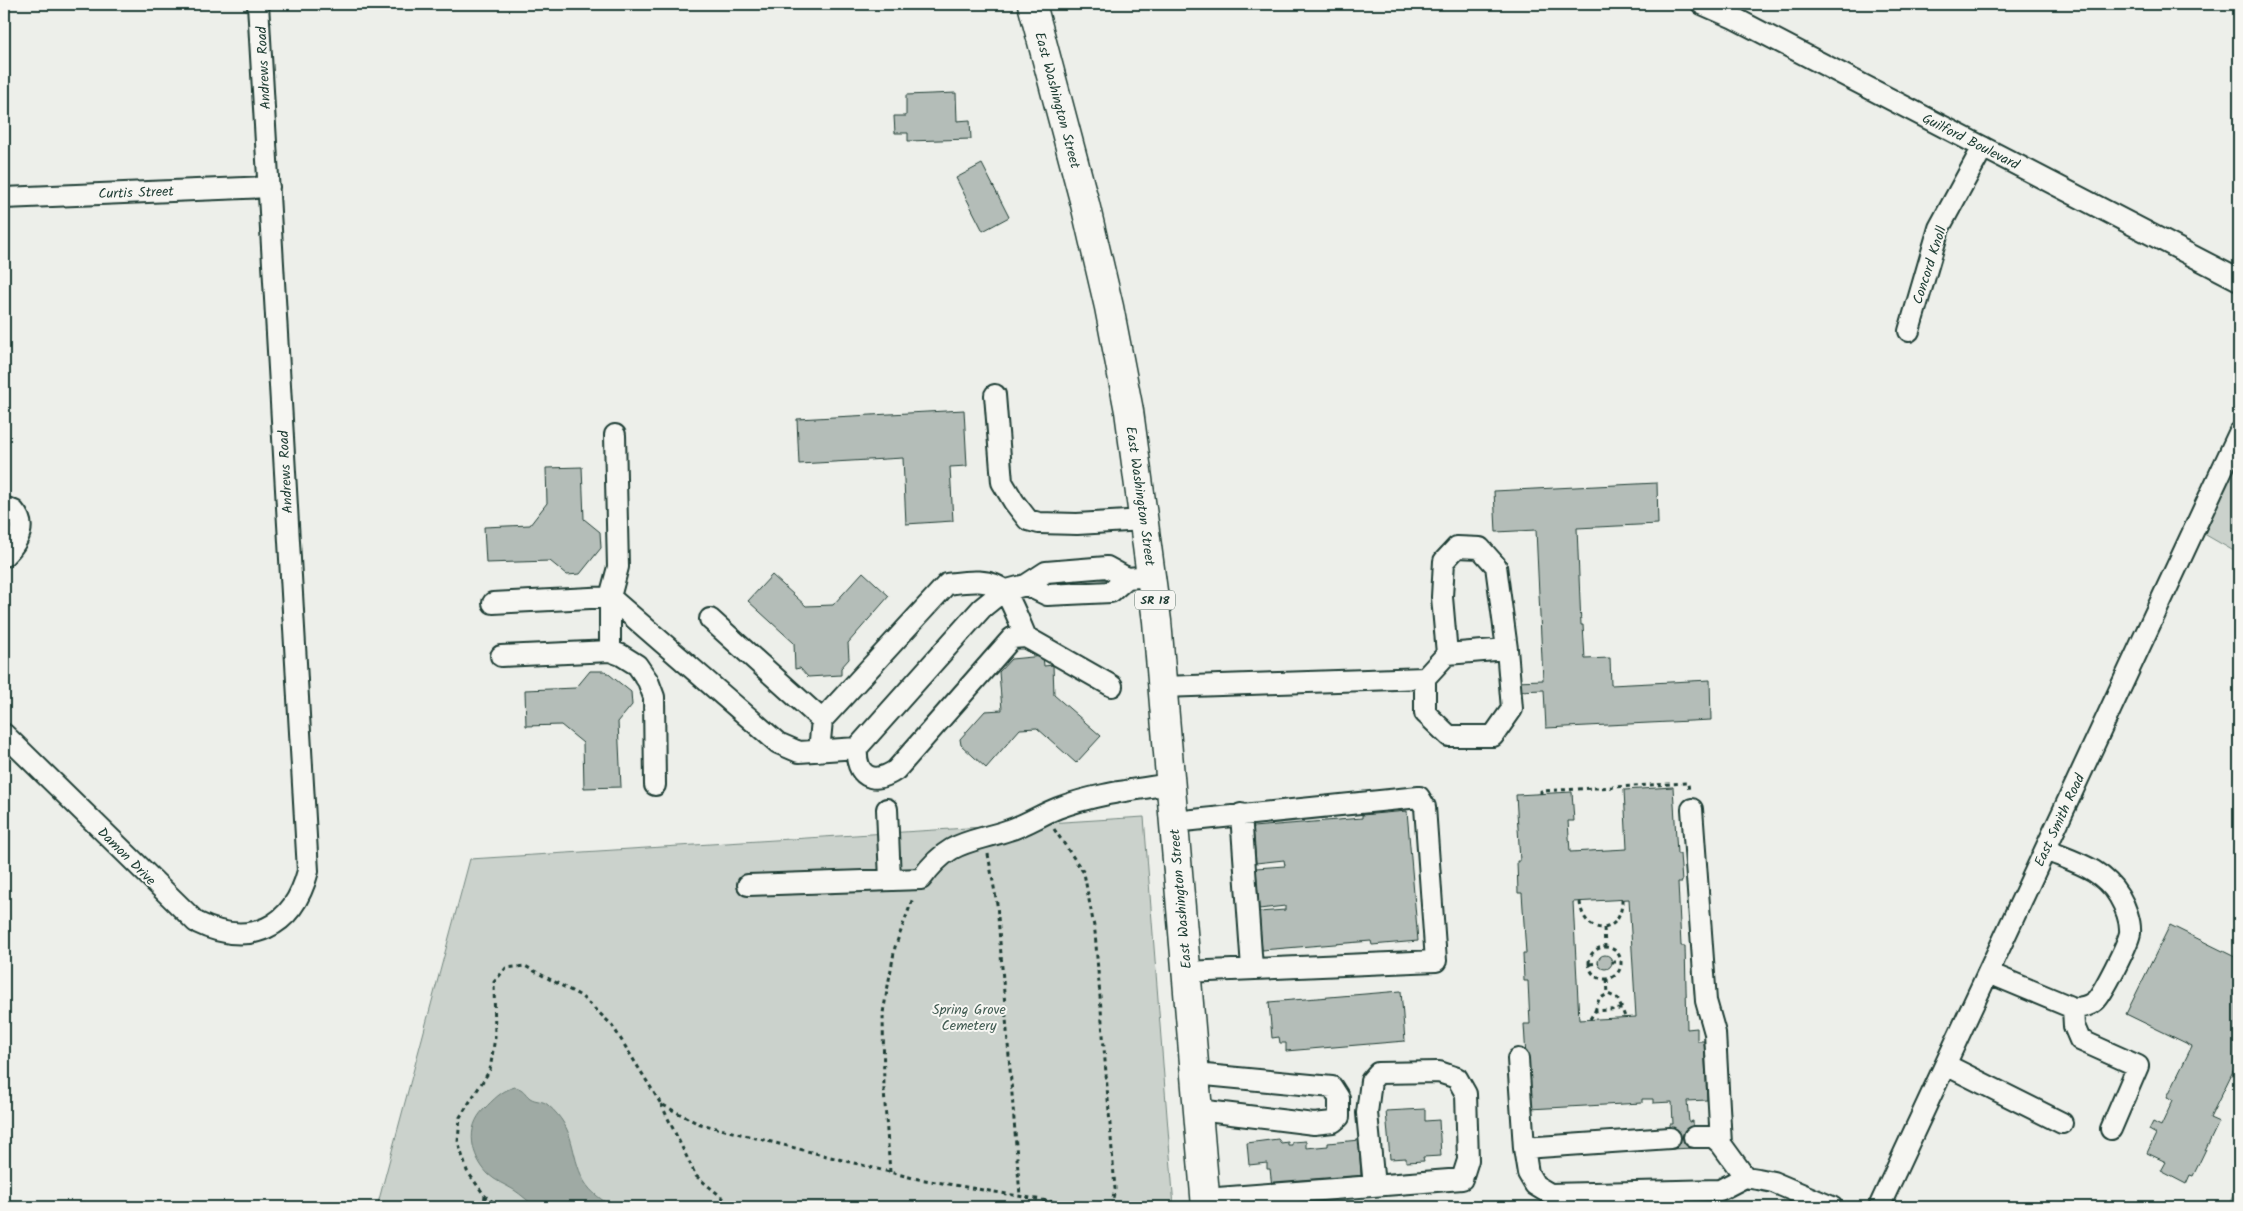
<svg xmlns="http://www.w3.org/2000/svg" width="2243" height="1211" font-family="Kalam,sans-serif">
	<rect width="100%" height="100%" fill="#edefea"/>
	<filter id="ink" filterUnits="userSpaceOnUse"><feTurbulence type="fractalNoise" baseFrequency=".02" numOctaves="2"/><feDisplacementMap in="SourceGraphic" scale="10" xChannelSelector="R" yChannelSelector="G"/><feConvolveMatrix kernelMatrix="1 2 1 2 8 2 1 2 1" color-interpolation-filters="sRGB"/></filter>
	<g filter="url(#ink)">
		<!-- green -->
		<path fill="#cbd2cc" stroke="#758880" d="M2239,445V554L2199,531Z
			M1144,817L1174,1207H377L470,859Z
			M2239,1182V1207H2228Z"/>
		<!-- water -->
		<path fill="#9faaa4" stroke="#6c7e77" d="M515,1087C524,1089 524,1093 530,1098C536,1102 543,1100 548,1105C577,1130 569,1152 584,1181C591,1193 602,1200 613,1207C600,1207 543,1210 536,1206C528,1202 522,1195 514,1190C506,1185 495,1181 488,1174C471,1156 465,1128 484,1109C493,1100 502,1090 515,1087Z"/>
		<!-- building -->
		<path fill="#b4bdb8" stroke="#1f3d34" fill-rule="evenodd" d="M956,93L957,121L970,120L971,139L908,141V133H895L894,116H906V95Z
			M982,164L1009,217L983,231L956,178Z
			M964,410L967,466L950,467L953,521L906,524L903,458L799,464L797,419Z
			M582,467L584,519L600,532L601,548L580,574L567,575L550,561L486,563L484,527L530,525L547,503L546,468Z
			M1657,483L1658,524L1577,528L1581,625H1583L1585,659L1610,658L1611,685L1710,680L1711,720L1546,728L1544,690L1517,691L1516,681L1543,680L1536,530L1496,532L1494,491Z
			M863,572L889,596L848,643L849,659L841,668V675L808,677L800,668L795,669L794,643L748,601L772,575L806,606L833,605Z
			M1043,656L1044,666L1053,665L1054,695L1101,736L1076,763L1037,728L1020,729L986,768L961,745L960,739L985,711L1002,710L999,672L1011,659Z
			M590,671H605L631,692L632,705L618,722L621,787L584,788L583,743L561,725L526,726L525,690L576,688Z
			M1673,787L1677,854H1680L1682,882H1678L1681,946H1685L1687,1029L1697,1028V1041H1704L1707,1100L1687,1101L1689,1122L1693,1121L1694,1148L1671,1149L1670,1124H1673L1672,1102L1653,1103V1099H1642V1103L1529,1109L1524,1024H1530L1528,981H1524L1523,953H1526L1522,893H1518L1517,861H1520L1516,795L1572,792L1574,821H1568L1570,852L1627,849L1624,790ZM1629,899L1636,1017L1579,1020L1573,902Z
			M1407,811L1418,941L1372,945L1371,941L1262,950L1259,912L1285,910V906L1259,909L1256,868L1285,866L1284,860L1256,863L1253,827L1362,818V815Z
			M2170,925L2239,959V1059L2210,1118L2219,1122L2193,1176L2190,1175L2186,1184L2161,1171L2166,1162L2147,1153L2156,1134L2149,1130L2153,1122L2161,1126L2173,1100L2167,1097L2192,1046L2126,1014Z
			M1598 962a7 7 0 1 1 14 0a7 7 0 1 1-14 0Z
			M1401,991L1405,1041L1286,1051V1043H1280L1279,1037L1272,1038L1269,1002Z
			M1425,1109V1121L1439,1120L1441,1156L1423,1157L1424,1161L1406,1162V1158L1390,1159L1386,1111Z
			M1278,1139L1281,1143L1288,1142V1145H1292V1142L1306,1141V1148L1328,1146V1143L1359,1140L1361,1176L1292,1181V1185L1272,1187L1270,1169H1267V1163L1249,1165L1247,1143Z"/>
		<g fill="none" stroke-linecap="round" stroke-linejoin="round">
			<defs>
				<path id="minor" d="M1702,4L1734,18L2239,280
					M4,198L269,187
					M1909,331L1939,228L1983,147
					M995,395L1002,482L1014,502L1028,520L1039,523L1077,524L1144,520
					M615,435L618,567L610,597L778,743L799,752L857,748
					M4,507L14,511C28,527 17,543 4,556
					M1127,578L1111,592L1047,595L1026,585L1046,572L1107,567L1127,578L1152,576
					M1026,585L1003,591L982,608L857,748C855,776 873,786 896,770L1012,638L1026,637L1112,686
					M493,603L610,597V651
					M710,619L822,720
					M1447,654L1507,649
					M501,656L610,651L621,655L637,665L648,681L654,697L655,785
					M1163,687L1425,678V713L1449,736H1493L1512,709L1507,649L1496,566L1480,548L1457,547L1444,561L1442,597L1447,654L1425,678
					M4,734L196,922C249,948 293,929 308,871L258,4
					M819,751L822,720L947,584C963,582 991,577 1004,591C1011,599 1021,626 1026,637
					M887,809L890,880
					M1692,809L1706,1001L1715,1033L1721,1144
					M1241,814L1252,968
					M1174,822L1419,797L1425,807L1436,961L1186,972
					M748,885L921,879C950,839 968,844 1009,830C1026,825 1042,814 1058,808C1094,794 1133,790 1171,784
					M1989,973L2073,1008C2081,1008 2088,1007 2095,1001C2103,994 2128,944 2130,933C2131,921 2125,906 2119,896C2102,868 2074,862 2046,850
					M2073,1008L2074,1026L2080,1040L2138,1066L2111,1129
					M1518,1059L1524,1148L1528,1173L1535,1185L1550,1194L1720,1190L1745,1177L1758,1179L1773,1182L1832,1207
					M1946,1065L2062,1123
					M1195,1074L1332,1087L1339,1098V1117L1333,1122L1314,1124L1198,1110
					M1694,1137H1713L1721,1144L1745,1177
					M1524,1148L1670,1138
					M1205,1199L1462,1179L1468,1160L1466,1094L1457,1078L1439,1072L1378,1073L1371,1081L1367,1113L1374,1186
					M1879,1207L2239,433"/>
				<path id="highway" d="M1032,4L1085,204L1109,307L1129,411L1157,621L1206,1207"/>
			</defs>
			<!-- minor casing -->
			<use href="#minor" stroke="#1f3d34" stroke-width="24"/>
			<!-- highway casing -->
			<use href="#highway" stroke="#1f3d34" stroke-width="31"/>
			<!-- path -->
			<path stroke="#1f3d34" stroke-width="3" stroke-dasharray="4 4" stroke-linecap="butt" d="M1541,794V791L1688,783L1689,792
				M1054,829L1084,873L1095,932L1115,1189L1111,1207
				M988,854L997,904L1020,1196
				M1580,902C1583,937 1623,937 1622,899
				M1604,928L1605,947
				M1589 963a16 16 0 1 1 32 0a16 16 0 1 1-32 0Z
				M1612,962H1621
				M1590,964L1599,963
				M1607,979L1608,994
				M1595,1011L1599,999L1608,994L1617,998L1622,1009
				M1590,1019L1595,1011L1622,1009L1625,1017
				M661,1104L696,1176L734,1207
				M890,1172L884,1091L883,1013L895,947L913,898
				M483,1207L485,1196
				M500,1207L485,1196L467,1171L458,1142L460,1117L490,1070L495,1037L494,982L506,968L525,966L581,996L612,1025L661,1104L697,1123L913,1178L1083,1207"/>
			<!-- minor -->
			<use href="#minor" stroke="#f6f6f2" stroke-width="20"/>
			<!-- highway -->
			<use href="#highway" stroke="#f6f6f2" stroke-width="28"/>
		</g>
	</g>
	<g text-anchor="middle" stroke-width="4" stroke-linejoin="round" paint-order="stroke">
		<!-- shield labels -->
		<rect fill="#f6f6f2" stroke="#60746d" stroke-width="1" x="1135" y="590.5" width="40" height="19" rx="4"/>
		<g font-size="12" font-weight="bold" fill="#1f3d34">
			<text x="1155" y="604">SR 18</text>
		</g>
		<!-- street labels -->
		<g font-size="14" fill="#1f3d34" stroke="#f6f6f2">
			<text transform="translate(263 68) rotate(-93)" y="5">Andrews Road</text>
			<text transform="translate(1058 100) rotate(75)" y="5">East Washington Street</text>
			<text transform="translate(1971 141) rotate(27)" y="5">Guilford Boulevard</text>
			<text transform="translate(136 192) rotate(-2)" y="5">Curtis Street</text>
			<text transform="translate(1929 265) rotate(-72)" y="5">Concord Knoll</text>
			<text transform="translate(285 472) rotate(-93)" y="5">Andrews Road</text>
			<text transform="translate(1141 496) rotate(82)" y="5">East Washington Street</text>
			<text transform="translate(2059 820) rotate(-65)" y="5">East Smith Road</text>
			<text transform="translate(127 856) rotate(45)" y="5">Damon Drive</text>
			<text transform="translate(1180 899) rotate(-95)" y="5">East Washington Street</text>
		</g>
		<!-- park labels -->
		<g font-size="14" fill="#415b52" stroke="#f6f6f2">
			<text x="969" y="1014">Spring Grove<tspan x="969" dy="16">Cemetery</tspan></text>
		</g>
	</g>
	<!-- margin -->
	<rect width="2243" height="1211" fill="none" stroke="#f6f6f2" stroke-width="20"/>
	<rect x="10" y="10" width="2223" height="1191" fill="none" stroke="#1f3d34" stroke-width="2" filter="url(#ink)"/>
</svg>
